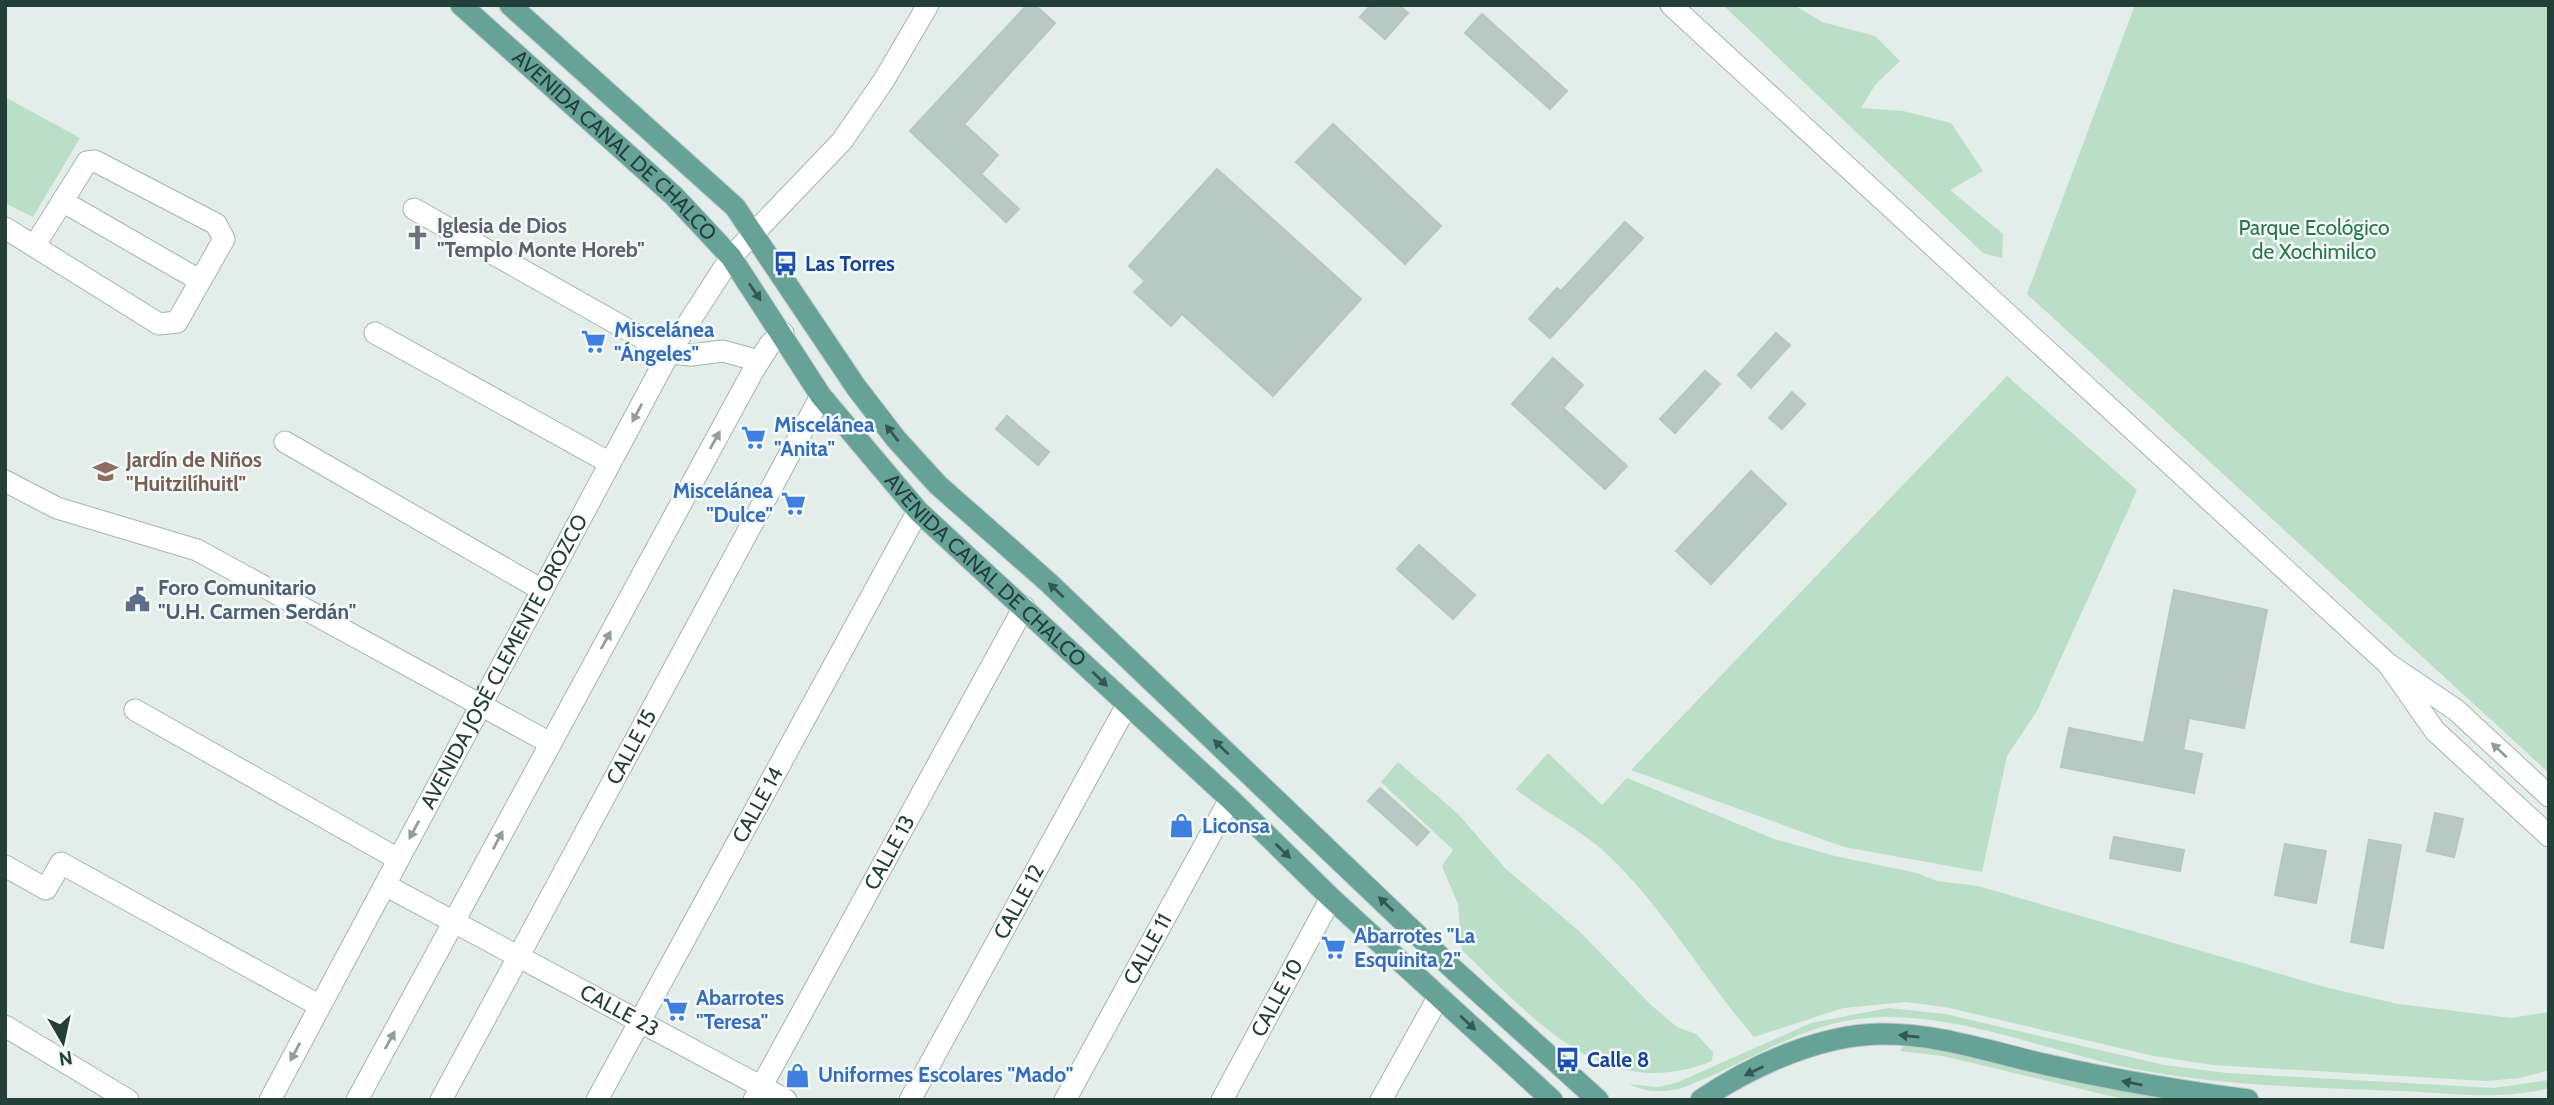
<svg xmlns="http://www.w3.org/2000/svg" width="2554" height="1105" font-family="Cabin,sans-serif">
	<rect width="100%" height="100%" fill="#e3ede9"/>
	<!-- green -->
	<path fill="#bbdec6" d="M1723,5H1794L1822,22L1875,36L1900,61L1875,85L1861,108L1903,111L1951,123L1983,171L1950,190L2003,234L2002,258L1983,253Z
		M2135,5H2549V773L2027,294Z
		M5,97L80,138L33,217L5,203Z
		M2007,376L2137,490L2037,711L2007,756L1982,872L1844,847L1631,770Z
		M1548,753L1602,805L1627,778L1774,839L1835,856L1917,873L1937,881L1978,886L2325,987L2398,1004L2511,1018L2549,1012V1070L2520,1078L2485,1081L2213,1065L2154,1056L1945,1007L1906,1002L1843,1008L1754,1037C1703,978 1664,908 1607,854C1579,828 1545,813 1516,789Z
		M1398,762L1458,814L1505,868L1579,931L1651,1005L1677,1027L1696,1034L1713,1052L1712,1061C1604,1105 1533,1018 1462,950L1458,904L1442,866L1453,850L1381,782Z
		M1888,1008L1945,1014L2164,1065L2227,1073L2494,1088L2549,1080V1088C2501,1101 2449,1093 2401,1091C2306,1087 2209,1086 2116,1065C2036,1047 1950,1011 1867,1018C1799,1023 1742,1067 1679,1089C1661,1092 1646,1093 1629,1084L1657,1087L1676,1083L1811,1023Z
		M1908,1041L2179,1100H2127L1943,1056L1900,1051Z"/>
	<!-- building -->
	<path fill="#b8c8c2" stroke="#b5c7c0" stroke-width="2" d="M1027,5H1035L1055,23L964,124L998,155L981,174L1019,209L1006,222L910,131Z
		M1371,5H1399L1408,13L1385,39L1360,17Z
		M1482,14L1567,91L1550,109L1465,33Z
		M1333,124L1441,226L1405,264L1296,162Z
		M1217,169L1361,299L1273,396L1182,314L1171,326L1134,292L1145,281L1129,266Z
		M1625,222L1643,238L1550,338L1529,319L1557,288L1561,291Z
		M1776,333L1790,345L1751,388L1738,375Z
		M1553,358L1583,385L1563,408L1627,466L1605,489L1512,404Z
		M1705,371L1720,384L1675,433L1660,419Z
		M1792,392L1805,404L1782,429L1769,418Z
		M1007,416L1049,452L1038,465L996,429Z
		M1751,471L1786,504L1711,584L1676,551Z
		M1419,545L1475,595L1453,619L1397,569Z
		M2174,590L2267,610L2244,728L2189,718L2183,750L2202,754L2194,793L2061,767L2069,728L2144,743Z
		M1380,788L1429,832L1417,845L1368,801Z
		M2435,813L2463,819L2454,857L2427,851Z
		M2114,837L2184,850L2180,871L2110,858Z
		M2369,840L2401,845L2383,948L2351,942Z
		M2285,844L2326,851L2316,903L2275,895Z"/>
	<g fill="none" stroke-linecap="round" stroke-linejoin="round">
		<defs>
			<g id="minor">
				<path d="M1671,5L2388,664"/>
				<path d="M62,201L199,280"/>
				<path d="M414,209L669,353L691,355L723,351L759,361"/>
				<path d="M5,228L159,324L177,322L224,239L216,224L95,161L87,162L35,245"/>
				<path d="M375,333L610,463"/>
				<path d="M285,442L542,590"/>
				<path d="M5,481L57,508L197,550L550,743"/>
				<path d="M135,710L398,859"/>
				<path d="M2549,796L2456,710L2388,664L2435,731L2549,836"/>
				<path d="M5,866L46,889L61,863L320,1006"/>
				<path id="s1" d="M385,885L786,1100"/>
				<path d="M5,1026L128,1100"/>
				<path id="s2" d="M270,1100L669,353L731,257L842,141L884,80L928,5"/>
				<path d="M357,1100L753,371L770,344L783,333"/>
				<path id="s3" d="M441,1100L821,396"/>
				<path id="s4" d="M597,1100L918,511"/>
				<path id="s5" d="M754,1100L1024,607"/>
				<path id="s6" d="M910,1100L1127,705"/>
				<path id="s7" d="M1065,1100L1230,799"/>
				<path id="s8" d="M1222,1100L1331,898"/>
				<path d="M1381,1100L1439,996"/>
			</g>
			<g id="major">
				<path id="s9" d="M461,5L674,196L731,257L821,396L918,511L1230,799L1331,898L1552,1100"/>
				<path d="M510,5L735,207L856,387L896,439L938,485L1049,583L1452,968L1598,1100"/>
				<path d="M1701,1100C1751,1066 1819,1035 1880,1034C1936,1033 1994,1053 2048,1065C2114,1080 2180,1091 2248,1100"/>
			</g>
		</defs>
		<!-- minor casing -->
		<use href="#minor" stroke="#a5b5b0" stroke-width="23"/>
		<!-- major casing -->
		<use href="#major" stroke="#c1c9c7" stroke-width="23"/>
		<!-- minor -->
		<use href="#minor" stroke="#fff" stroke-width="21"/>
		<!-- major -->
		<use href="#major" stroke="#66a396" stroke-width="21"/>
	</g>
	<!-- one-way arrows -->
	<defs><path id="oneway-solid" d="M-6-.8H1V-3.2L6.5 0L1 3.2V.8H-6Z" transform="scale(1.75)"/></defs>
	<g fill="#335850">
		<use href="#oneway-solid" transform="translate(755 292) rotate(56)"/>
		<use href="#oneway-solid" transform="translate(892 433) rotate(-128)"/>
		<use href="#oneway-solid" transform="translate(1056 590) rotate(-137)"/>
		<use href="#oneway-solid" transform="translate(1100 679) rotate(44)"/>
		<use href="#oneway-solid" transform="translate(1221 747) rotate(-136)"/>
		<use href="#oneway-solid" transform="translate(1283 851) rotate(44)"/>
		<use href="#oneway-solid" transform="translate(1386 904) rotate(-136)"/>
		<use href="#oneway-solid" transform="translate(1468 1023) rotate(43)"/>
		<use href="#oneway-solid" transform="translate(1909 1036) rotate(-174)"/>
		<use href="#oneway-solid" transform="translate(1754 1071) rotate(154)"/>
		<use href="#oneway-solid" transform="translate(2132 1083) rotate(-169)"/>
	</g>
	<g fill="#909f9c">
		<use href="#oneway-solid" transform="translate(637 413) rotate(118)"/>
		<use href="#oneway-solid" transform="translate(715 440) rotate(-61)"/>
		<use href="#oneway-solid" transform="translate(606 640) rotate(-61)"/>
		<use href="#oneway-solid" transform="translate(2499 750) rotate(-137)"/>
		<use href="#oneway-solid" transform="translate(414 830) rotate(118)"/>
		<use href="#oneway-solid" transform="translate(498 840) rotate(-62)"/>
		<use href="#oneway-solid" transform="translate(390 1040) rotate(-61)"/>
		<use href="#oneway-solid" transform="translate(295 1052) rotate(118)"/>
	</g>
	<!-- icons -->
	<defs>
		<symbol id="church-bare" viewBox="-9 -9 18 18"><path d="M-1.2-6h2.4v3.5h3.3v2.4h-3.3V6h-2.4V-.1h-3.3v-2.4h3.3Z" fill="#6b7280" stroke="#f3f9f7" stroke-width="2.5" paint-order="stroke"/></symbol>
		<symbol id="bus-bare" viewBox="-9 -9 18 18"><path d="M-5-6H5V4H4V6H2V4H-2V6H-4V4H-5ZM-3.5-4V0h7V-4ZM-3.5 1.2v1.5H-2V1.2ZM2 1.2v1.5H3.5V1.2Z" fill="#1a4fb4" stroke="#f3f9f7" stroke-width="2.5" paint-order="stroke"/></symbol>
		<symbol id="supermarket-bare" viewBox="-9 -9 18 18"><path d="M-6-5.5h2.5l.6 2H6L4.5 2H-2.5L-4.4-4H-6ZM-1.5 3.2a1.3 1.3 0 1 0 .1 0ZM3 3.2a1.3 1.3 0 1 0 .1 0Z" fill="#3f7fe0" stroke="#f3f9f7" stroke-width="2.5" paint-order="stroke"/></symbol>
		<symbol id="school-bare" viewBox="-9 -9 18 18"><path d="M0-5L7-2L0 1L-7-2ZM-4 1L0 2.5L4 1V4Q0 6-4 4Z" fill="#8d6e63" stroke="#f3f9f7" stroke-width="2.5" paint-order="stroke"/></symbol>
		<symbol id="civic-bare" viewBox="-9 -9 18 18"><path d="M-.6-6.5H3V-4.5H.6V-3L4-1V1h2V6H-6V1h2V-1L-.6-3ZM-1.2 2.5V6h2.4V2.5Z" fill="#5c6f8a" stroke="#f3f9f7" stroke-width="2.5" paint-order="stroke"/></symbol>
		<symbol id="shop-bare" viewBox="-9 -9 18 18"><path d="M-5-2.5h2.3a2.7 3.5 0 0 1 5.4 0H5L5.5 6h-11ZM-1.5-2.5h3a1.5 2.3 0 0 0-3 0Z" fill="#3f7fe0" stroke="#f3f9f7" stroke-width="2.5" paint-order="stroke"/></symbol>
	</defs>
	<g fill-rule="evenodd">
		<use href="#church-bare" x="400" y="220" width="35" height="35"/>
		<use href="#bus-bare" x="768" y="246" width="35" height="35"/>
		<use href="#supermarket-bare" x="576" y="324" width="35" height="35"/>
		<use href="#supermarket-bare" x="736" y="420" width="35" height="35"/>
		<use href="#school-bare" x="88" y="454" width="35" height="35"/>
		<use href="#supermarket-bare" x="776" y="486" width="35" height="35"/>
		<use href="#civic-bare" x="120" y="582" width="35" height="35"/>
		<use href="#shop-bare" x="1164" y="808" width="35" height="35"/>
		<use href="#supermarket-bare" x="1316" y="930" width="35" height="35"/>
		<use href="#supermarket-bare" x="658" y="992" width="35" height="35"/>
		<use href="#bus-bare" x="1550" y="1042" width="35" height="35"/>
		<use href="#shop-bare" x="780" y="1058" width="35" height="35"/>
	</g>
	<g text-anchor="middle" stroke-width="5" stroke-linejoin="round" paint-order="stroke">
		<!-- street labels -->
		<g font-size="21" fill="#223f38" stroke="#f3f9f7">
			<text dy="7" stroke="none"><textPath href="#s9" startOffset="208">AVENIDA CANAL DE CHALCO</textPath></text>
			<text dy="7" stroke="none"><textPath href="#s9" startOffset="775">AVENIDA CANAL DE CHALCO</textPath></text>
			<text dy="7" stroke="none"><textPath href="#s2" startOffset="497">AVENIDA JOSÉ CLEMENTE OROZCO</textPath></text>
			<text dy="7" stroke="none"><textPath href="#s3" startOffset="401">CALLE 15</textPath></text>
			<text dy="7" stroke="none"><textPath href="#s4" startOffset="336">CALLE 14</textPath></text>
			<text dy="7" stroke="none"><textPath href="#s5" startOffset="282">CALLE 13</textPath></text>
			<text dy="7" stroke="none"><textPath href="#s6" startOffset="226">CALLE 12</textPath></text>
			<text dy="7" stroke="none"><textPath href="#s7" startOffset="172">CALLE 11</textPath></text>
			<text dy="7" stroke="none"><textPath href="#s8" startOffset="116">CALLE 10</textPath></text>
			<text dy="7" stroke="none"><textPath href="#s1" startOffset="266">CALLE 23</textPath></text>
		</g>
		<!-- worship labels -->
		<g font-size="21" font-weight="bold" fill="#5b616d" stroke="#f3f9f7" text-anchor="start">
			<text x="437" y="233">Iglesia de Dios<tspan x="437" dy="24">"Templo Monte Horeb"</tspan></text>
		</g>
		<!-- park labels -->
		<g font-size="21" fill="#2b764b" stroke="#f3f9f7">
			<text x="2314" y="235">Parque Ecológico<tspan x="2314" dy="24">de Xochimilco</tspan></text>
		</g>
		<!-- transit labels -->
		<g font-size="21" font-weight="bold" fill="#164399" stroke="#f3f9f7" text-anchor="start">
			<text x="805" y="271">Las Torres</text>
			<text x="1587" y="1067">Calle 8</text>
		</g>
		<!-- shop labels -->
		<g font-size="21" font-weight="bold" fill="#366cbe" stroke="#f3f9f7" text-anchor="start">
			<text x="614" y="337">Miscelánea<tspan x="614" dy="24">"Ángeles"</tspan></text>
			<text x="774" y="432">Miscelánea<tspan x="774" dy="24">"Anita"</tspan></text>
			<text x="773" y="498" text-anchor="end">Miscelánea<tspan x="773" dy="24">"Dulce"</tspan></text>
			<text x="1202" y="833">Liconsa</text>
			<text x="1354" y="943">Abarrotes "La<tspan x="1354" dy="24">Esquinita 2"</tspan></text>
			<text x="696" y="1005">Abarrotes<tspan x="696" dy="24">"Teresa"</tspan></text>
			<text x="818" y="1082">Uniformes Escolares "Mado"</text>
		</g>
		<!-- education labels -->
		<g font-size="21" font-weight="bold" fill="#785e54" stroke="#f3f9f7" text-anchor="start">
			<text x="126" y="467">Jardín de Niños<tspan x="126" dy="24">"Huitzilíhuitl"</tspan></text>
		</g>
		<!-- service labels -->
		<g font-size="21" font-weight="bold" fill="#4e5e75" stroke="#f3f9f7" text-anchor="start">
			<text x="158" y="595">Foro Comunitario<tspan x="158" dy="24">"U.H. Carmen Serdán"</tspan></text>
		</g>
	</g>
	<!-- border -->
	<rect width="2554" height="1105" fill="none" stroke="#223f38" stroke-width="14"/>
	<!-- north arrow -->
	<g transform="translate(63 1042) rotate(171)" stroke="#f3f9f7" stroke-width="5" paint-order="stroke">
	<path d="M0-5L12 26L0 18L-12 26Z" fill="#223f38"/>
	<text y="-10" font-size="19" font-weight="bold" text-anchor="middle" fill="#223f38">N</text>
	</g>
</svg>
